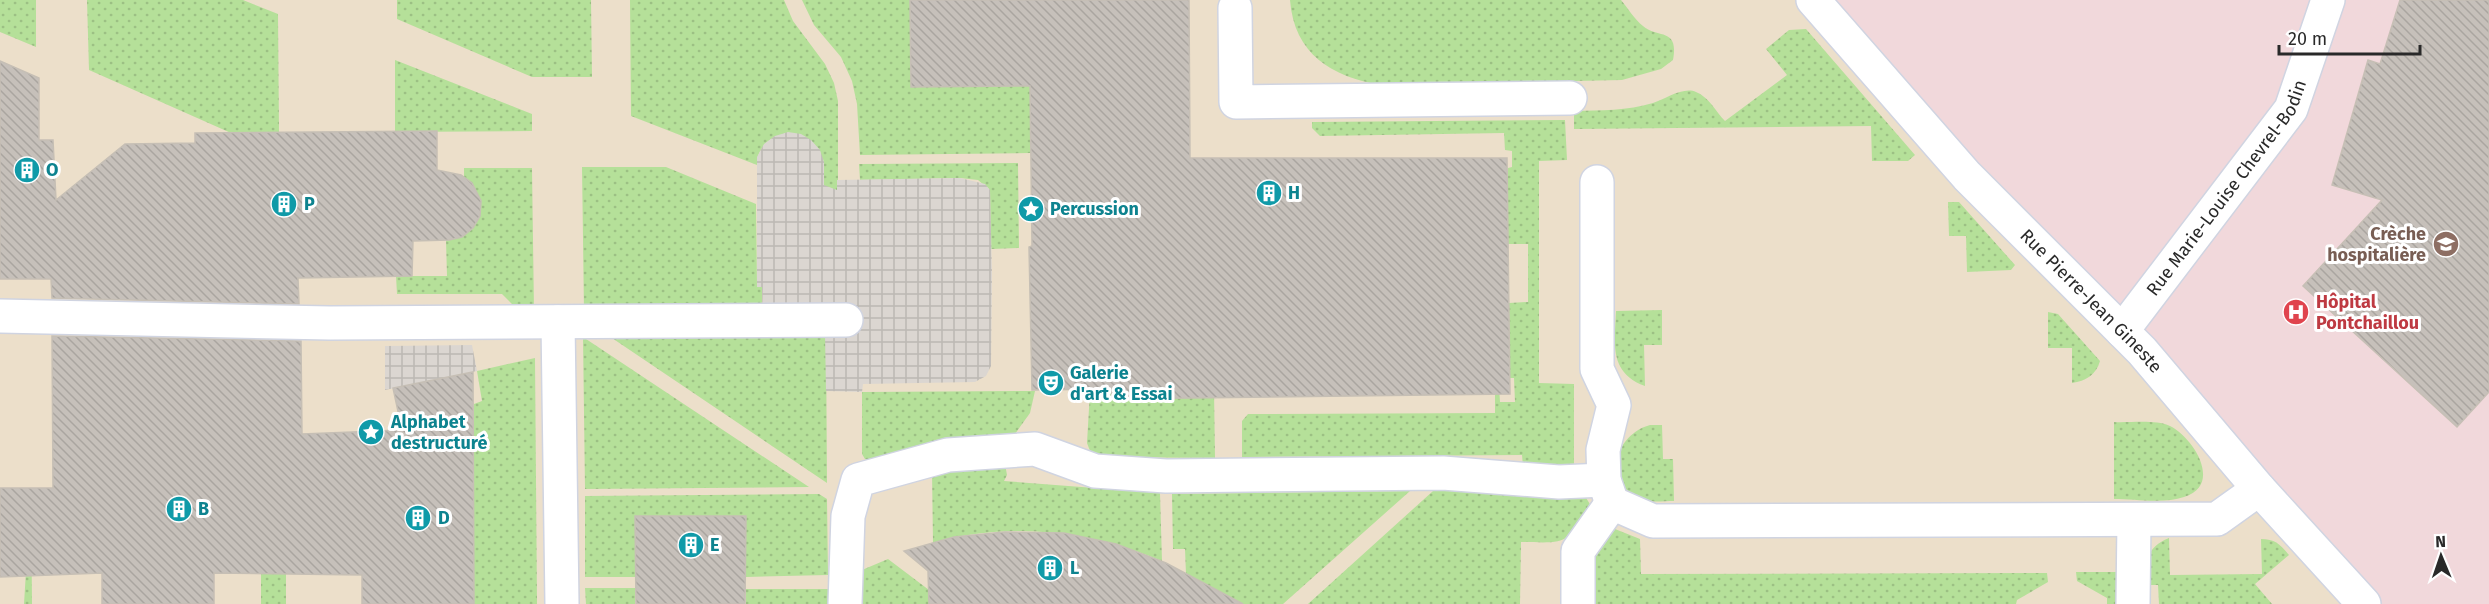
<svg xmlns="http://www.w3.org/2000/svg" width="2489" height="604" font-family="'Fira Sans',sans-serif">
	<defs>
		<pattern id="grass-dots" width="8" height="8" patternUnits="userSpaceOnUse" patternTransform="scale(1.5)"><rect width="8" height="8" fill="#b5e099"/><path d="M2 2h.1M6 6h.1" fill="none" stroke="#9cc084" stroke-width="1.8" stroke-linecap="round"/></pattern>
		<pattern id="plaza-grid" width="8" height="8" patternUnits="userSpaceOnUse" patternTransform="scale(1.5)"><rect width="8" height="8" fill="#dbd6d1"/><path d="M0 4h8M4 0v8" fill="none" stroke="#bcb8b3"/></pattern>
		<pattern id="building-back-hatch" width="6" height="6" patternUnits="userSpaceOnUse" patternTransform="scale(1.5)"><rect width="6" height="6" fill="#c6c0ba"/><path d="M-1 5l2 2M0 0l6 6M5-1l2 2" fill="none" stroke="#aaa5a0"/></pattern>
	</defs>
	<rect width="100%" height="100%" fill="#ebe3db"/>
	<!-- education -->
	<path fill="#ecdfca" d="M0,0H1813L2364,604H0Z"/>
	<!-- medical -->
	<path fill="#f1d8db" d="M1813,0H2489V604H2364Z"/>
	<!-- grass -->
	<path fill="url(#grass-dots)" d="M0,0H36V47L0,32Z
		M87,0H243L278,14L279,133H231L89,70Z
		M397,0H591L592,77H532L397,19Z
		M630,0H784L793,21L825,64L834,83L838,101V191L824,186V162L775,136C764,144 757,151 757,165L631,116Z
		M802,0H910L911,87L1030,86L1031,153L860,155L857,104L852,81L841,57L814,25Z
		M1290,0H1621C1628,8 1634,19 1643,26C1658,39 1679,27 1673,60L1661,69L1622,80L1381,85C1332,77 1294,54 1290,0Z
		M1806,29L1915,155L1908,161H1872L1871,126L1574,129V111C1601,110 1627,111 1653,103C1665,99 1684,86 1696,92C1709,97 1716,112 1725,121L1787,75L1766,49L1789,30Z
		M395,60L532,114V131L395,132Z
		M1565,120L1567,160L1539,161V383L1574,384V464L1523,466L1522,455L1242,457V421L1248,414L1495,413V388L1499,387L1500,402H1515L1514,378H1510L1509,303L1528,302V244H1508V168L1512,167V151L1505,150L1504,133L1320,136L1312,128V122Z
		M1018,163L1019,248L991,249L990,190L978,180L960,178L860,180L859,164Z
		M582,167H666L756,204L757,286H762V311H584Z
		M464,168H532L534,311H519L502,294H397L396,276H447L446,240C481,236 492,199 464,177Z
		M1948,202H1959L2015,265L2011,270L1967,272L1966,236H1949Z
		M1662,310V345H1644L1645,386C1608,372 1615,343 1616,311Z
		M2048,312L2058,314L2100,361C2096,375 2086,381 2072,383V348H2048Z
		M826,333L827,483L606,334Z
		M583,337L809,487L585,489Z
		M535,358L537,604H474V404L482,401L477,371Z
		M1112,390L1111,398C1146,398 1181,402 1214,390L1215,458L1097,457L1090,451L1087,443L1090,391Z
		M1035,391L1030,413L1015,434L874,461L865,459L862,454V392Z
		M2114,422C2130,423 2155,419 2170,426C2194,438 2223,485 2184,497C2164,504 2135,499 2114,499Z
		M1650,425H1662L1663,459H1673L1674,501C1661,501 1645,504 1634,496C1603,476 1617,434 1650,425Z
		M1005,464L1007,475L1004,481L1160,493L1162,561C1089,531 1009,521 933,543L932,471Z
		M31,490L32,604H24Z
		M1563,490L1585,496L1591,506C1563,545 1570,543 1521,542L1520,604H1308L1433,491Z
		M1410,491L1283,604H1230L1186,574L1185,549H1173L1172,494Z
		M819,494L827,499L828,575L746,577V516H635V577H585V496Z
		M1610,527L1640,539L1641,574L2047,573L2048,582L2017,600L2016,604H1590V553Z
		M2169,538L2170,575L2262,574L2261,539C2275,539 2280,544 2289,555L2255,584L2272,604H2159L2158,585H2143C2146,562 2146,547 2169,538Z
		M888,559L929,590V604H862V570Z
		M2076,572H2120V604H2107V598L2077,581Z
		M261,573H286V604H261Z
		M585,588H635V604H586Z
		M746,589H828V604H746Z"/>
	<!-- plaza -->
	<path fill="url(#plaza-grid)" d="M788,132L801,134L811,140L820,150L824,162V185L837,190V180L960,178L985,184L990,190L992,273L991,366L986,376L975,382L863,384L862,392L826,391L825,333H763L762,287H757V157L764,144L775,136Z
		M472,345L477,371L385,390V346Z"/>
	<!-- building -->
	<path fill="url(#building-back-hatch)" stroke="#c6bfb5" stroke-width="1.5" d="M910,0H1189L1190,158H1507L1510,394L1111,399L1112,389L1032,390L1029,247L1032,246L1030,86L911,87Z
		M2400,0H2489V392L2457,427L2303,286L2382,200L2332,185L2368,60L2380,64Z
		M0,61L39,78V140H53L56,200L125,144L195,143V133L437,131V170L461,175L472,183L481,201L480,216L473,228L462,237L449,240L413,241L412,276L298,278L299,304L52,298L51,279H0Z
		M52,336L301,341L302,434L402,430L393,388L473,372L474,604H362V575L214,573V604H102V573L0,577V488H53Z
		M635,516H746L745,604H636Z
		M1005,532L1064,533L1116,544L1166,563L1243,604H929L928,571L904,551L954,537Z"/>
	<g fill="none" stroke-linecap="round" stroke-linejoin="round">
		<defs>
			<g id="minor">
				<path id="s1" d="M1813,0L1967,176L2142,351L2259,489L2364,604"/>
				<path d="M1235,8L1236,102L1570,98"/>
				<path d="M1597,182V369L1614,405L1603,450L1604,480L1612,503L1653,521L2217,519L2259,489"/>
				<path d="M0,316L330,323L846,320"/>
				<path d="M558,322L562,604"/>
				<path id="s2" d="M2122,331L2291,109L2328,0"/>
				<path d="M845,604L848,516L858,480L948,455L1035,449L1095,471L1166,476L1443,473L1559,482L1604,480"/>
				<path d="M1578,604V551L1612,503"/>
				<path d="M2133,604L2134,520"/>
			</g>
		</defs>
		<!-- minor casing -->
		<use href="#minor" stroke="#d0d4e1" stroke-width="36"/>
		<!-- minor -->
		<use href="#minor" stroke="#fff" stroke-width="33"/>
	</g>
	<!-- icons -->
	<defs>
		<symbol id="building-disc" viewBox="-11 -11 22 22"><circle r="9.5" fill="#0f9aa8" stroke="#fff"/><path d="M-4-6H4V6H1V3H-1V6H-4ZM-2.5-4.3h1.7v1.8h-1.7ZM.8-4.3h1.7v1.8H.8ZM-2.5-1h1.7V.8h-1.7ZM.8-1h1.7V.8H.8Z" fill="#fff"/></symbol>
		<symbol id="sight-disc" viewBox="-11 -11 22 22"><circle r="9.5" fill="#0f9aa8" stroke="#fff"/><path d="M0-6L1.8-2.2L6-1.7L2.9 1.2L3.7 5.4L0 3.3L-3.7 5.4L-2.9 1.2L-6-1.7L-1.8-2.2Z" fill="#fff"/></symbol>
		<symbol id="school-disc" viewBox="-11 -11 22 22"><circle r="9.5" fill="#8d6e63" stroke="#fff"/><path d="M0-5L7-2L0 1L-7-2ZM-4 1L0 2.5L4 1V4Q0 6-4 4Z" fill="#fff"/></symbol>
		<symbol id="hospital-disc" viewBox="-11 -11 22 22"><circle r="9.5" fill="#e0444e" stroke="#fff"/><path d="M-5-5h3v3.5h4V-5h3V5h-3V1.5h-4V5h-3Z" fill="#fff"/></symbol>
		<symbol id="theatre-disc" viewBox="-11 -11 22 22"><circle r="9.5" fill="#0f9aa8" stroke="#fff"/><path d="M-5-5.5Q0-4 5-5.5V0Q5 5 0 6Q-5 5-5 0ZM-3.3-2.5H-1v1.5H-3.3ZM1-2.5H3.3v1.5H1ZM-2.8 1Q0 5.5 2.8 1Z" fill="#fff"/></symbol>
	</defs>
	<g fill-rule="evenodd">
		<use href="#building-disc" x="12" y="155" width="30" height="30"/>
		<use href="#building-disc" x="1254" y="178" width="30" height="30"/>
		<use href="#building-disc" x="269" y="189" width="30" height="30"/>
		<use href="#sight-disc" x="1016" y="194" width="30" height="30"/>
		<use href="#school-disc" x="2431" y="229" width="30" height="30"/>
		<use href="#hospital-disc" x="2281" y="297" width="30" height="30"/>
		<use href="#theatre-disc" x="1036" y="368" width="30" height="30"/>
		<use href="#sight-disc" x="356" y="417" width="30" height="30"/>
		<use href="#building-disc" x="164" y="494" width="30" height="30"/>
		<use href="#building-disc" x="403" y="503" width="30" height="30"/>
		<use href="#building-disc" x="676" y="530" width="30" height="30"/>
		<use href="#building-disc" x="1035" y="553" width="30" height="30"/>
	</g>
	<g text-anchor="middle" stroke-width="6" stroke-linejoin="round" paint-order="stroke">
		<!-- culture labels -->
		<g font-size="18" font-weight="bold" fill="#0d838f" stroke="#fff" text-anchor="start">
			<text x="46" y="176">O</text>
			<text x="1288" y="199">H</text>
			<text x="304" y="210">P</text>
			<text x="1050" y="215">Percussion</text>
			<text x="1070" y="379">Galerie<tspan x="1070" dy="21">d'art &amp; Essai</tspan></text>
			<text x="391" y="428">Alphabet<tspan x="391" dy="21">destructuré</tspan></text>
			<text x="198" y="515">B</text>
			<text x="438" y="524">D</text>
			<text x="710" y="551">E</text>
			<text x="1070" y="574">L</text>
		</g>
		<!-- street labels -->
		<g font-size="18" fill="#292929" stroke="#fff">
			<text dy="6" stroke="none"><textPath href="#s2" startOffset="178">Rue Marie-Louise Chevrel-Bodin</textPath></text>
			<text dy="6" stroke="none"><textPath href="#s1" startOffset="410">Rue Pierre-Jean Gineste</textPath></text>
		</g>
		<!-- education labels -->
		<g font-size="18" font-weight="bold" fill="#785e54" stroke="#fff" text-anchor="end">
			<text x="2426" y="240">Crèche<tspan x="2426" dy="21">hospitalière</tspan></text>
		</g>
		<!-- health labels -->
		<g font-size="18" font-weight="bold" fill="#be3a42" stroke="#fff" text-anchor="start">
			<text x="2316" y="308">Hôpital<tspan x="2316" dy="21">Pontchaillou</tspan></text>
		</g>
	</g>
	<!-- north arrow -->
	<g transform="translate(2441 556) rotate(358)" stroke="#ffffff" stroke-width="4.5" paint-order="stroke">
	<path d="M0-4.5L10 22L0 15L-10 22Z" fill="#292929"/>
	<text y="-9" font-size="16" font-weight="bold" text-anchor="middle" fill="#292929">N</text>
	</g>
	<!-- scale -->
	<path d="M2279 45v9h141v-9" fill="none" stroke="#292929" stroke-width="3"/>
	<text x="2288" y="45" font-size="18" fill="#292929" stroke="#ffffff" stroke-width="4.5" paint-order="stroke">20 m</text>
</svg>
